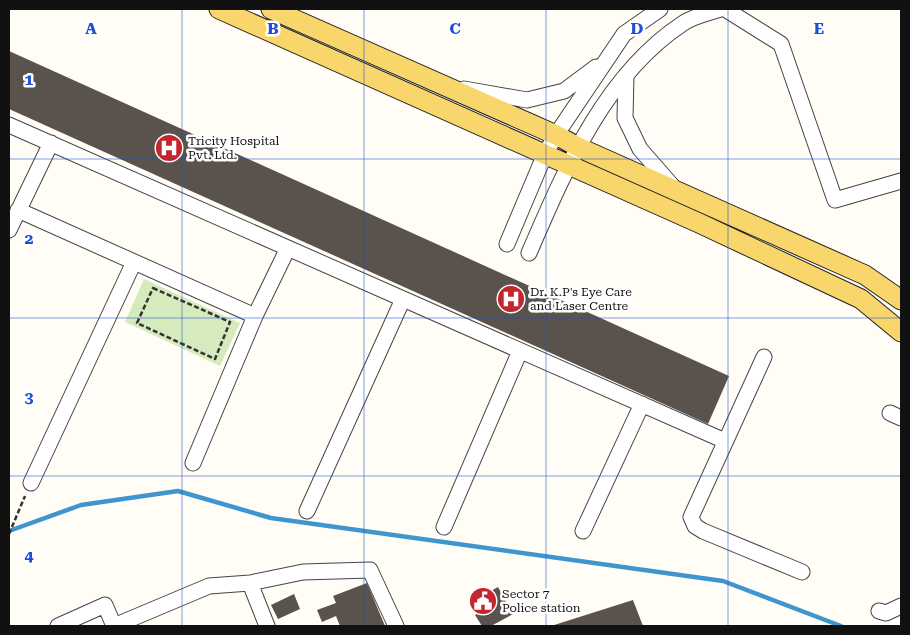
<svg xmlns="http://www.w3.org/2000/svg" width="910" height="635" font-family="'Roboto Serif',serif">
	<rect width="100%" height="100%" fill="#fffdf5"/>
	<!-- green -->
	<path fill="#d5ebbd" d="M144,279L240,323L220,366L125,322Z"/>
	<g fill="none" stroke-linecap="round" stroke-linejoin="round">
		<!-- stream -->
		<path stroke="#3f96cf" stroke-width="4.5" d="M9,531L81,505L178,491L271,518L723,581L841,626"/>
	</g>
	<!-- building -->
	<path fill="#5a524d" d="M9,51L729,376L708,424L9,109Z
		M367,583L385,626H340L336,616L322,622L317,610L336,603L333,596Z
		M498,587L513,614L491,626H482L475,615L485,610L478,598Z
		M294,594L300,609L278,619L271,605Z
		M633,600L643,626H551Z"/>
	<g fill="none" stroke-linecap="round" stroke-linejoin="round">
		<defs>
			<path id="minor" d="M725,9L781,44L835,200L901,181
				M626,75L625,118L640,149L675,189
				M464,89L527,100L564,91L596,67
				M9,125L725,441
				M18,210L255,316
				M9,230L51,143
				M507,244L545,154L556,135L624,34L660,9
				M529,253C565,170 604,76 682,24C693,16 709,13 721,9
				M764,357L691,517L695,526L703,531L802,572
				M890,413L901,418
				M193,463L255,316L288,248
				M31,483L134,262
				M307,511L403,299
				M444,527L520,351
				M583,531L642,404
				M879,611L886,613L901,606
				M58,626L105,605L114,626
				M114,626L209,586L250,583
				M267,626L250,583L303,572L370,570L396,626"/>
			<path id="major" d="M219,9L699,223L861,299L901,332
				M271,9L556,135L580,148L865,275L901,300"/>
		</defs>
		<!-- minor casing -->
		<use href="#minor" stroke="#444" stroke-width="17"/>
		<!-- major casing -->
		<use href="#major" stroke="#222" stroke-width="21"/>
		<!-- path -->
		<path stroke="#333" stroke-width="2.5" stroke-dasharray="5 2.5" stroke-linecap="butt" d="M153,288L230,322L215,359L137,323Z
			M9,534L25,496"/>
		<!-- minor -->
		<use href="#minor" stroke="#fff" stroke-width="15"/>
		<!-- major -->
		<use href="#major" stroke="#f9d66b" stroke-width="19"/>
	</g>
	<!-- grid -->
	<path fill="none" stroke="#1d4ed8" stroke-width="1" stroke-opacity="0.55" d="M182,9V626M364,9V626M546,9V626M728,9V626M9,159H901M9,318H901M9,476H901"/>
	<!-- icons -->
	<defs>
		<symbol id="hospital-disc" viewBox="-11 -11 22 22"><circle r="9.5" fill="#c4262e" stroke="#fff"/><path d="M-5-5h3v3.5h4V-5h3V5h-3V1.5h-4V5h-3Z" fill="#fff"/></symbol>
		<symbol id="civic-disc" viewBox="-11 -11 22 22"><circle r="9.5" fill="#c4262e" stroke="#fff"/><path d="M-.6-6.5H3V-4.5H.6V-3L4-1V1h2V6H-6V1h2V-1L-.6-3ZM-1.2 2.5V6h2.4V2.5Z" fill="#fff"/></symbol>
	</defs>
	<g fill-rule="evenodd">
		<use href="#hospital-disc" x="153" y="132" width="32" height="32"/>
		<use href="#hospital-disc" x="495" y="283" width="32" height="32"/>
		<use href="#civic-disc" x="467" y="585" width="32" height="32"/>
	</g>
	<g text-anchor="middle" stroke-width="5" stroke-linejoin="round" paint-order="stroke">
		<!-- poi labels -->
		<g font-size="12" fill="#111" stroke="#fff" text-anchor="start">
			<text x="188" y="145">Tricity Hospital<tspan x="188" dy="14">Pvt. Ltd.</tspan></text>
			<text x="530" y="296">Dr. K.P's Eye Care<tspan x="530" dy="14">and Laser Centre</tspan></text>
			<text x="502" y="598">Sector 7<tspan x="502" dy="14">Police station</tspan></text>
		</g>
	</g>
	<g font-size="16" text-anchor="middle" font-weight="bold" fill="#1d4ed8" stroke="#fff" stroke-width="5" stroke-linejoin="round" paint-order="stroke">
		<text x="91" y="34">A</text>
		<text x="273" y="34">B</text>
		<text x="455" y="34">C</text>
		<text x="637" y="34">D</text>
		<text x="819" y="34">E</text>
		<text x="29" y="85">1</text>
		<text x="29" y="244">2</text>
		<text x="29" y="403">3</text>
		<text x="29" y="561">4</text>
	</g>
	<!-- border -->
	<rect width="910" height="635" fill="none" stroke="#111111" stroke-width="20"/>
</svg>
